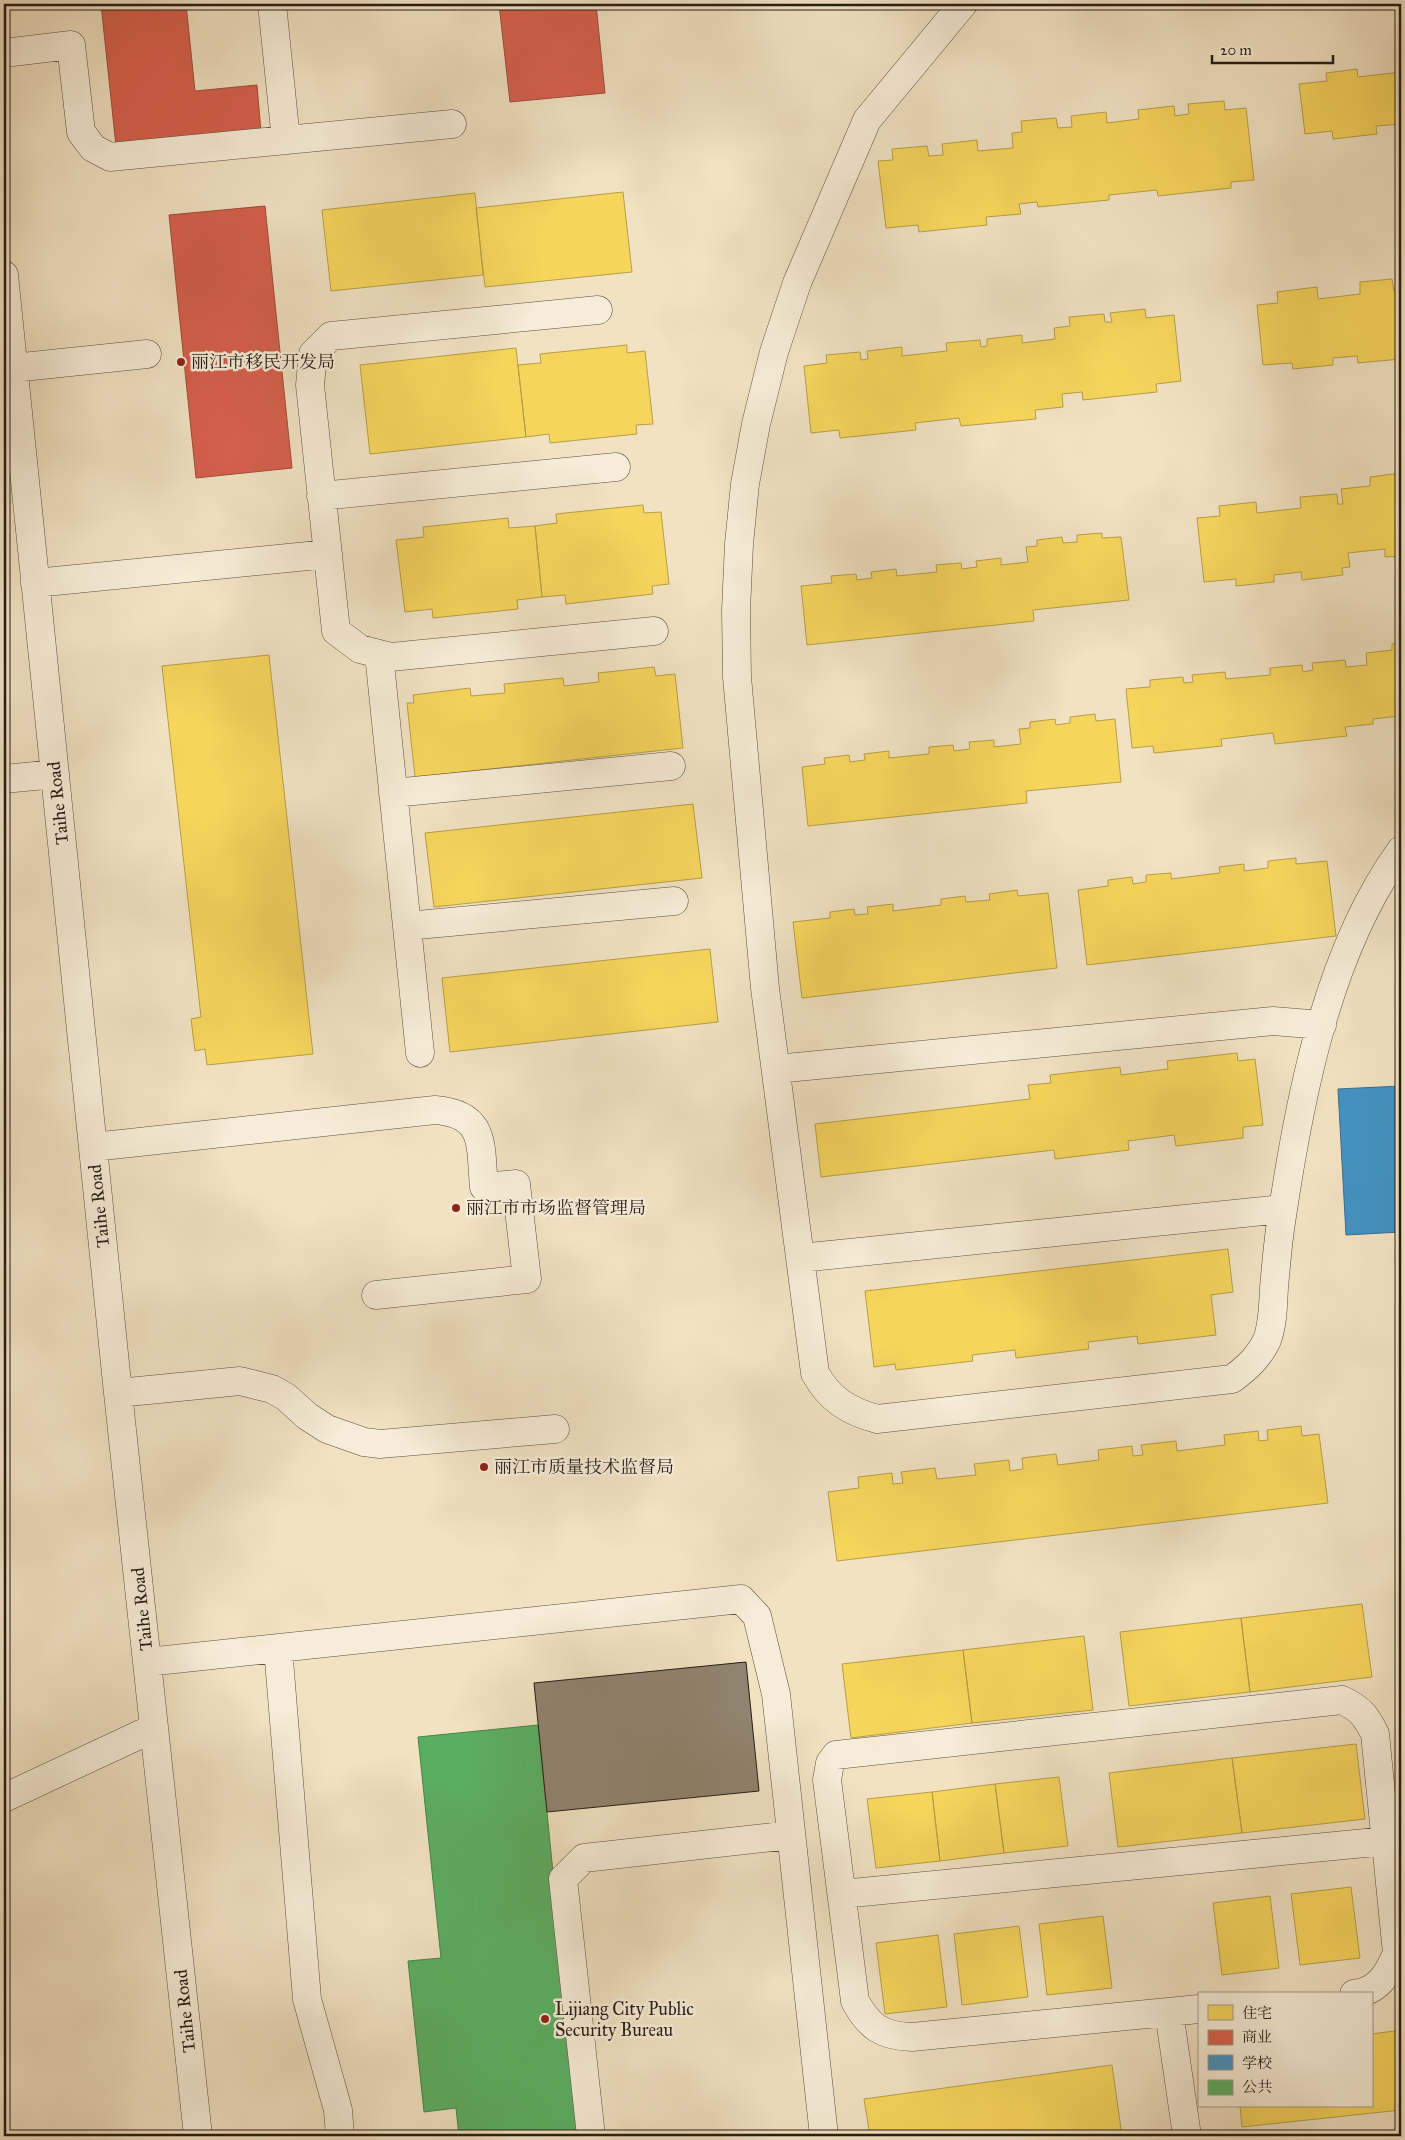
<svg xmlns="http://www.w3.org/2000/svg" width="1405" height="2140" font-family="'IM FELL Great Primer','Noto Serif SC',serif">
	<rect width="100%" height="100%" fill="#f1e2c2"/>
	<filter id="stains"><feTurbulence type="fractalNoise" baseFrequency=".004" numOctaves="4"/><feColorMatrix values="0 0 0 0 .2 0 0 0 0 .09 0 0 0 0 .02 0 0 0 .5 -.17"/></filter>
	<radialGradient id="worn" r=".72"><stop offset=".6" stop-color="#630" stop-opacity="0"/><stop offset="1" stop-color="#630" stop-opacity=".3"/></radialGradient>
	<!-- homes -->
	<path fill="#f6d55c" stroke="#b89e47" d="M1357,69L1358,77L1401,72V130V124L1376,126L1377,134L1333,139L1332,131L1305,134L1299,84L1327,81L1326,73Z
		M1224,101L1225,110L1246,108L1254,180L1231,182V188L1158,196L1157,190L1109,195V200L1038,207L1037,202L1019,204L1021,214L986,217L987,225L919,232L918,225L886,228L878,161L893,160L892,149L927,146L929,156L943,155L942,144L977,140L978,151L1013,148L1012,133L1022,132L1021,121L1056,118L1058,128L1072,127L1071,116L1106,112L1107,123L1139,119L1138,110L1174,106L1175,116L1189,114L1188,104Z
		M623,192L632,272L485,287L476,208Z
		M475,193L483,275L331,291L322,210Z
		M1392,279L1394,291L1401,290V359L1358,363L1357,356L1333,358V365L1293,369L1292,363L1263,365L1257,305L1278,303L1277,292L1317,287L1318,299L1360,294V282Z
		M1145,309L1146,318L1174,315L1181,381L1156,384L1157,392L1083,400L1082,392L1062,394L1063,407L1035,410L1036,419L961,426L959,418L915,423L916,430L840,438L839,430L811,433L804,366L827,363L826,355L860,352L861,360L868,359L867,351L902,347V356L947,351L946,343L980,340L981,347L987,346V339L1022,335V343L1055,339L1054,328L1070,326L1069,317L1104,314L1105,322H1112L1110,313Z
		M627,345V353L645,351L653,424L636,425L637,434L550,443L549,434L526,437L518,365L541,363L540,354Z
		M516,348L526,437L370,454L360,365Z
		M1401,473V556L1385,557V549L1348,553L1350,567L1342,568L1343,575L1302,580L1301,572L1274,575V582L1236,586V579L1204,582L1197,518L1220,516L1219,506L1256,502L1257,513L1301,508L1300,497L1337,494L1338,504H1343L1341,489L1370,486V477Z
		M643,505L644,513L661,512L669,584L652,586L653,594L566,604L565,595L542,597L535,526L557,523L556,514Z
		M508,518L509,528L535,526L542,597L517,600L518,609L433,618L432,609L405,612L396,540L424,537L423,527Z
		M1102,533V538L1121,537L1129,600L1033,610L1034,621L807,645L801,586L832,583L831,576L856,574L857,580L872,578L871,572L896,569L897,576L937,572L936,565L961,563L962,569L977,567L976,561L1001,558V565L1028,562L1026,547L1037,546V540L1062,537L1063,543L1077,542V535Z
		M1401,643V724H1400L1399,716L1373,719V724L1345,727L1347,736L1275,744L1273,733L1221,739L1222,746L1154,753L1153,746L1132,748L1126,689L1150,687V680L1183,677L1184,683L1193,682L1192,675L1225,672L1226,679L1270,675V668L1302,665L1303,672L1313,670L1312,663L1345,660L1346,667L1367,665L1366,653L1392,650V644Z
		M269,655L313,1054L207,1065L205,1049L195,1051L191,1019L201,1017L162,666Z
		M654,667L656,676L675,674L683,748L415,777L407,703H414L413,695L470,688L471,696L505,693L504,684L563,678L564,686L599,682L598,673Z
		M1095,714L1096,721L1115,719L1121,782L1026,791L1027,803L808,826L802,767L825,764L824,758L849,755L850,762L865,760L864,754L889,751V758L929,754V747L953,745L954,751L970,749L969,742L994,740V747L1021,744L1019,729L1030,728V722L1055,719L1056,725L1070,723V717Z
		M693,804L702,878L434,907L425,833Z
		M1296,858V864L1327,861L1336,936L1087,965L1078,890L1108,886V880L1132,877L1133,884L1146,882V875L1171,873V879L1220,873L1219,867L1244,864V871L1268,868V861Z
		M1017,890L1018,896L1048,893L1057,968L802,998L793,922L830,918V912L854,909L855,915L868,914L867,907L893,904V911L941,905V899L965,896L966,902L990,900L989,894Z
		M710,949L718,1022L450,1052L442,978Z
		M1237,1053L1238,1061L1255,1059L1263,1125L1243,1127V1138L1176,1146L1174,1135L1128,1141L1129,1150L1055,1159L1054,1150L821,1177L815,1124L1030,1099L1028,1085L1051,1083L1050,1075L1120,1067L1121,1075L1168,1069L1167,1061Z
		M1228,1249L1233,1292L1211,1295L1216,1335L1138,1344L1137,1336L1088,1342L1089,1349L1016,1358L1015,1350L972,1355L973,1361L896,1370L895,1364L874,1367L865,1291Z
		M1301,1426L1302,1436L1319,1434L1328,1503L837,1561L828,1492L859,1488L858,1477L892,1473L893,1484L903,1483L901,1472L935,1468L937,1479L976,1475L974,1464L1009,1460L1010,1471L1023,1469L1022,1458L1056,1454L1058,1465L1099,1460L1098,1450L1132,1446L1133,1456L1143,1455L1141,1445L1176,1441L1177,1451L1225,1445L1224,1435L1258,1431L1259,1441L1268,1440L1267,1430Z
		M1362,1604L1372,1677L1250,1692L1241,1618Z
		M1241,1618L1250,1692L1129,1706L1120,1632Z
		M1084,1636L1093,1710L972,1723L963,1650Z
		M963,1650L972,1723L851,1738L842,1664Z
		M1356,1744L1365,1819L1242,1833L1232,1758Z
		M1232,1758L1242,1833L1118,1847L1109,1773Z
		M1059,1777L1068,1846L1004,1853L995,1784Z
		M995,1784L1004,1853L940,1861L932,1792Z
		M932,1792L940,1861L876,1868L867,1799Z
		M1351,1887L1360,1958L1300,1965L1291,1894Z
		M1270,1896L1279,1968L1222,1975L1213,1903Z
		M1103,1916L1112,1988L1047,1995L1039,1924Z
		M1019,1926L1028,1997L962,2005L954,1934Z
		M938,1935L947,2007L885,2014L876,1943Z
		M1395,2031L1401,2089V2110L1242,2127L1240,2106H1371V2034Z
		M1112,2065L1122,2136H870L864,2099Z"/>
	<!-- shops -->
	<path fill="#d6604d" stroke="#a14c3c" d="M101,4H186L195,91L257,85L261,132L116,146Z
		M499,4H596L605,93L510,102Z
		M265,206L292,468L196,478L169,215Z"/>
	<!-- schools -->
	<path fill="#4393c3" stroke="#3a6f8f" d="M1401,1086V1232L1346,1235L1338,1089Z"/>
	<!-- public -->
	<path fill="#5aae61" stroke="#4a824a" d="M538,1725L580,2136H459L456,2108L424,2112L408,1961L441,1958L418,1737Z"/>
	<!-- building -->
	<path fill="#90836f" stroke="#261c16" d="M746,1662L759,1791L547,1812L534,1683Z"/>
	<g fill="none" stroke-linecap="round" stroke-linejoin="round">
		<defs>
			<path id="minor" d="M272,4L286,140
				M963,4L867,120L797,283L774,352L756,424L745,484L739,544L736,610L737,677L765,988L815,1373C829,1399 848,1411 877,1419L1232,1379C1247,1368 1259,1357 1267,1340C1273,1324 1273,1305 1274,1288C1276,1264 1278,1240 1282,1216C1300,1095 1328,951 1401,850
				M4,53L71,45L81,132L93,148L110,157L452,124
				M4,275L118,1393L198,2136
				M598,310L331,336L313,354L310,385L336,631L360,649L391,657L654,631
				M13,368L147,354
				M321,496L616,467
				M35,583L328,554
				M379,654L420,1053
				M4,779L55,774
				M393,793L671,766
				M407,926L674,901
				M776,1069L1273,1021L1322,1025
				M93,1147L435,1110C487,1114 480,1146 484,1187L516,1184L527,1279L376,1295
				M800,1258L1283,1209
				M118,1393L240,1381L272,1389L286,1397L307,1416L327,1429L364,1442L380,1444L555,1429
				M278,1648L307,1999L338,2110L340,2136
				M147,1662L741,1599L757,1616L776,1694L824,2136
				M4,1798L154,1728
				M842,1894L1386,1841
				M1199,2009L912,2037C882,2036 869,2027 855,2001L827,1780L830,1763L836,1755L1342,1700C1361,1709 1366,1716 1375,1734L1397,1953C1388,1974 1379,1991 1354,1994
				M1169,2012L1187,2136
				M591,2136L563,1879L584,1858L791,1835"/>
		</defs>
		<!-- minor casing -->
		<use href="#minor" stroke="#594e41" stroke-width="29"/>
		<!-- minor -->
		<use href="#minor" stroke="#f6ecd7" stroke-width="28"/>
	</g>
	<!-- markers -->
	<g fill="#8f2418" stroke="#f6ecd7" stroke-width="2">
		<circle cx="181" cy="362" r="5"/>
		<circle cx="456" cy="1208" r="5"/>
		<circle cx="484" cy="1467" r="5"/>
		<circle cx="545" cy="2019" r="5"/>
	</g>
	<g text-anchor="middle" stroke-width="5" stroke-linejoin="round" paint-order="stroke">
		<!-- poi labels -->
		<g font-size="18" fill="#261c16" stroke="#f6ecd7" text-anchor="start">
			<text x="191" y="368">丽江市移民开发局</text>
			<text x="466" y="1214">丽江市市场监督管理局</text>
			<text x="494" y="1473">丽江市质量技术监督局</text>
			<text x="555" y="2015">Lijiang City Public<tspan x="555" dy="21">Security Bureau</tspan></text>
		</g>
		<!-- street labels -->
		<g font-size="18" fill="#261c16" stroke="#f6ecd7">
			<text transform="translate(58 803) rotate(-96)" y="6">Taihe Road</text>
			<text transform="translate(99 1206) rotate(-96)" y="6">Taihe Road</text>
			<text transform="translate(142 1609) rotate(-96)" y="6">Taihe Road</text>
			<text transform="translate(185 2011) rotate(-96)" y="6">Taihe Road</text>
		</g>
	</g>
	<!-- margin -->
	<rect width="1405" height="2140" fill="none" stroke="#f1e2c2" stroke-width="20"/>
	<rect x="5" y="5" width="1395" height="2130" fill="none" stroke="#261c16" stroke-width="2.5"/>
	<rect x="10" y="10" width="1385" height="2120" fill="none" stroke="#261c16"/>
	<!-- legend -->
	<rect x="1198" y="1992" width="175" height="115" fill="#f6ecd7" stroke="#a3998a"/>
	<rect x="1208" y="2005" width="25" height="15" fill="#f6d55c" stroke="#a3998a"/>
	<text x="1242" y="2018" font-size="15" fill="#261c16">住宅</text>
	<rect x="1208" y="2030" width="25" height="15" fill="#d6604d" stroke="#a3998a"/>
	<text x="1242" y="2042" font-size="15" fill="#261c16">商业</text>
	<rect x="1208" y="2055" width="25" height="15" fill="#4393c3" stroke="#a3998a"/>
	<text x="1242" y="2068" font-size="15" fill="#261c16">学校</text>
	<rect x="1208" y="2080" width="25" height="15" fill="#5aae61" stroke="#a3998a"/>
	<text x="1242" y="2092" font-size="15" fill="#261c16">公共</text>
	<!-- scale -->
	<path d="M1212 55v8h121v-8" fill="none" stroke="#261c16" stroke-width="2.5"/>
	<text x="1220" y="55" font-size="15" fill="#261c16" stroke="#f6ecd7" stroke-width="4" paint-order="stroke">20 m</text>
	<rect width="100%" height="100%" filter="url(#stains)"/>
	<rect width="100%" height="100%" fill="url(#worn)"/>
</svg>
